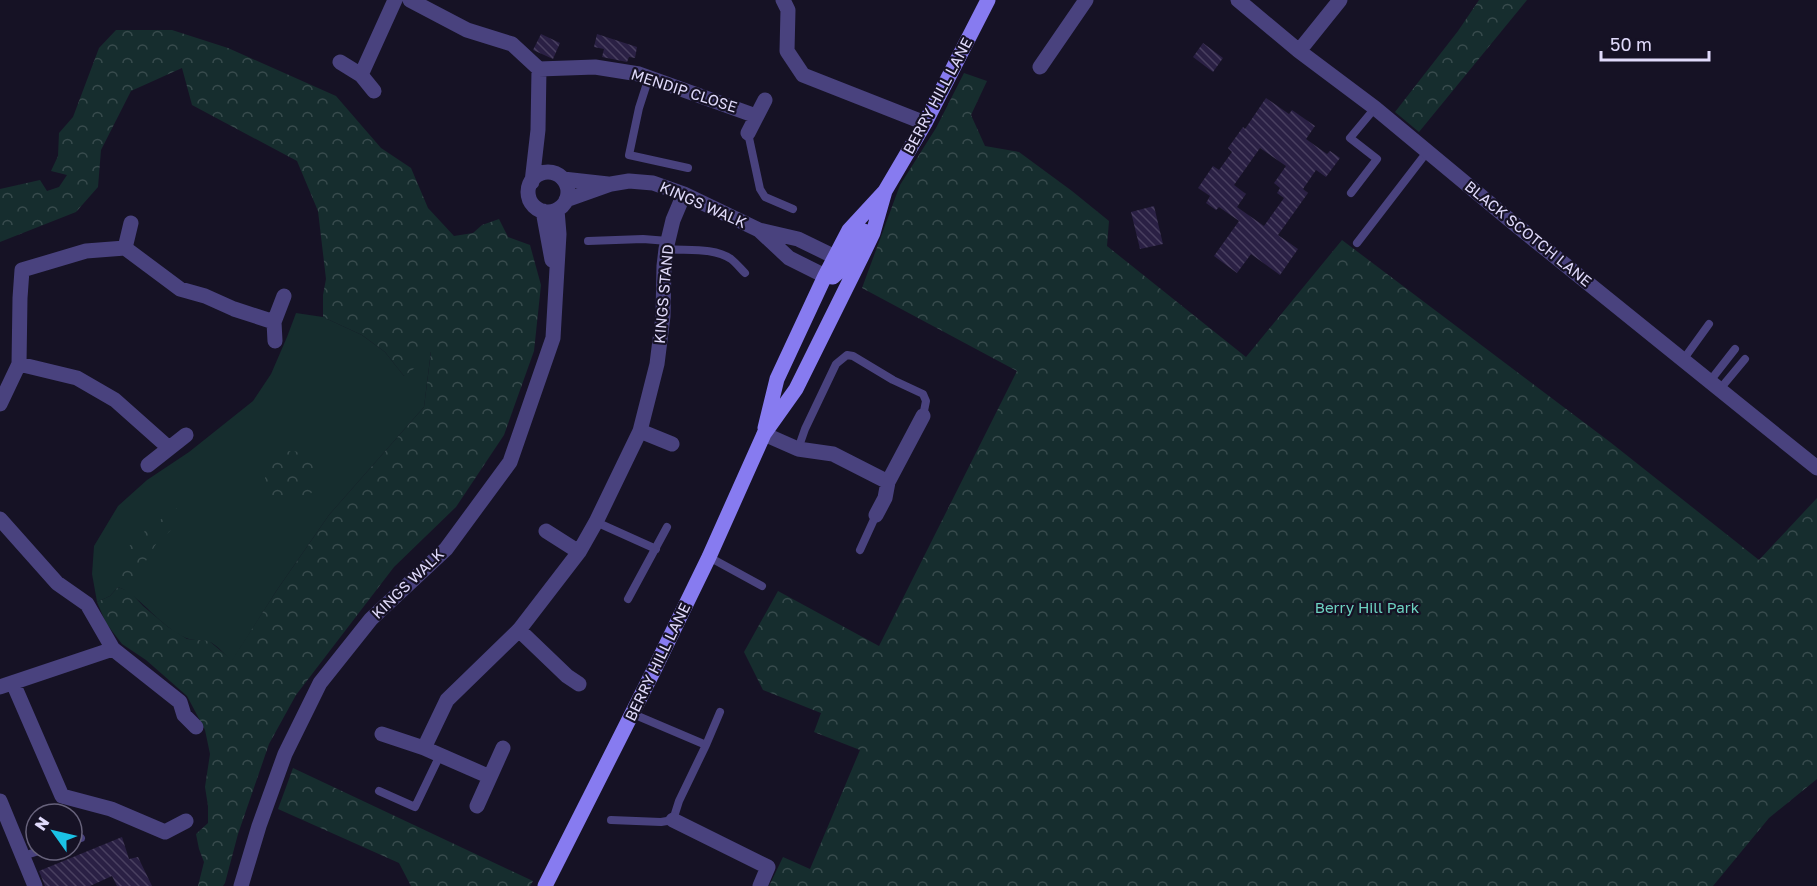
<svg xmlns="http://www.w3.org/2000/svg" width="1817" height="886" font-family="'Golos Text',sans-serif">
	<defs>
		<pattern id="forest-crowns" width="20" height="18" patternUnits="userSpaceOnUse" patternTransform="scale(1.5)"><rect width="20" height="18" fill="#162d2e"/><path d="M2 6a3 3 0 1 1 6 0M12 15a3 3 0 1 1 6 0" fill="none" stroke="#384b4d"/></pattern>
		<pattern id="building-back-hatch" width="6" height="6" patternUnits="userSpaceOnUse" patternTransform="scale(1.5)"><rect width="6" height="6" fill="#2a2044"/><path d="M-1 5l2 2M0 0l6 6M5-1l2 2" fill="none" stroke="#494060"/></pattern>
	</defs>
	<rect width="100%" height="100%" fill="#161225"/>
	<!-- green -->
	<path fill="#162d2e" d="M296,313L323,317L362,335L385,352L404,376L416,351H431L424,407L329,515L277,590L232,661C225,655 217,645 210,642C202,640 194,641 186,638C160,627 142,597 118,587L110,596L97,602L92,574L94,546L118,506L147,480L189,452L253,401L271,374L287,337Z"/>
	<!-- forest -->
	<path fill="url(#forest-crowns)" d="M1479,0H1527L1419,132L1395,112L1458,31Z
		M116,30H172L228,48L336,96L381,148L411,168L428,208L454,236L473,233L482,225L499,219L508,237L530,245L541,285L534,351L504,435L456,507L394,567L296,695L269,744L238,834L225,883L223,886H198L204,862L199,849L196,834L208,823V806L205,787L210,754L205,730L187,696L146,660L122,644L106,623L97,602L110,596L118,587L130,592L143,606L168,627L187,639L209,641L232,660L277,590L329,515L424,407L431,352L416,351V367L404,376L385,352L362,335L323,317V295L326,279L318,211L297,161L192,105L182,68L131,91L101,150L98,187L76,212L0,242V189L40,180L47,191L59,187L67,175L51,171L58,156L59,133L73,117L99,48Z
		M964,73L987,81L971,115L985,146L1019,152L1072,191L1109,221L1107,246L1246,357L1342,240L1610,442L1759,560L1817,498V779L1769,818L1713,886H769L783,857L810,869L860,750L814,732L821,713L763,690L744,652L778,591L879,646L1017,371L862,288L900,185L936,128Z
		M265 477a26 26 0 1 1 52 0a26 26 0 1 1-52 0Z
		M177,508L171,530L156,544L137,576H120L117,570L122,553L146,530Z
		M293,768L533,881L530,886H411L399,863L278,809Z"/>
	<!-- building -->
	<path fill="url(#building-back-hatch)" fill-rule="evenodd" d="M541,34L560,43L553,59L533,50Z
		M597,34L637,47L635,58L629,57L627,62L602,57L604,49L594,47Z
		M1203,43L1223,58L1213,72L1193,57Z
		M1266,98L1289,114L1292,110L1315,126L1306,139L1327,154L1330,151L1340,158L1326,177L1316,170L1303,189L1308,193L1278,235L1298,249L1280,275L1251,254L1237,273L1214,256L1239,221L1219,207L1216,210L1206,203L1210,196L1198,188L1213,166L1219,170L1232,152L1228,148L1243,127L1245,129ZM1260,148L1286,166L1274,183L1280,188L1277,193L1284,198L1264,226L1237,207L1246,194L1234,185Z
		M1154,206L1163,244L1140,249L1131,212Z
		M122,837L129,859L138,857L152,886H117L112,876L90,886H45L39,871Z"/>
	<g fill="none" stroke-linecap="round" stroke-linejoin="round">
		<!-- lane -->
		<path stroke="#49427e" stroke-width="8" d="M649,77L639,108L629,155L688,168
			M748,133L760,189L765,197L793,209
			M1351,193L1377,159L1350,138L1375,108
			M588,241L643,239L668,241
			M1357,243L1427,152
			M666,249C686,251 714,247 731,259C736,263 741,269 745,273
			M1683,360L1709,324
			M1710,381L1735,349
			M1720,389L1745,359
			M798,449L805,429L836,364L847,355L853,356L893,380L923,394L926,401L923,416
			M596,522L656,549
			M860,550L876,515
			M709,557L762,586
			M628,599L667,527
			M706,745L720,712
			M379,791L415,807L440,755
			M611,820L661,822L673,820L679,801L706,745L633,714
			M72,841L81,838
			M23,856L42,850"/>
		<!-- street -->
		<path stroke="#49427e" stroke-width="15" d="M410,0L467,30L512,44L539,69L538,130L532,182
			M783,0L788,10L787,51L803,75L925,123
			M1238,0L1299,51L1375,108L1511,221L1817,468
			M1299,51L1340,0
			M340,62L361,75L374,91
			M1040,67L1086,0
			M539,69L595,67L639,74L756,116
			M361,75L395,0
			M748,133L765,100
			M528 192a20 20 0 1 1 40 0a20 20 0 1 1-40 0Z
			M563,179L608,184
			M566,200L611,184L629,181L653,183L684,194L759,230L798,239L835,257
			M543,211L552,260
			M759,230L789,258L825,276
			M125,248L131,223
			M275,341L274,322L284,296
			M19,364L77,378L115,400L169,448
			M0,404L19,364L20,298L22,270L86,251L125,248L180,289L205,296L234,309L274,322
			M640,431L672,444
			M764,434L798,449L833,454L888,482L923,416
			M148,465L186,435
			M876,515L885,498L888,482
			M0,519L57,583L87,604L113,649L180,702L184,715L196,727
			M546,531L579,552
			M519,630L567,676L579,684
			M13,683L62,796L111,809L165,832L186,821
			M0,687L113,649
			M382,734L424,748L490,777
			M424,748L447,700L519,630L579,552L596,522L640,431L657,364L663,316L664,266L666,249L673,220L684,194
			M0,801L35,886
			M477,806L503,748
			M673,820L768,867L760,886
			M241,886L259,826L285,754L320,683L371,619L446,549L510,462L553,338L559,234L557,210"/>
		<!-- secondary -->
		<path stroke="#877bf0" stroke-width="15" d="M825,276L833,277L845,266L864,231
			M765,428L777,379L825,276L849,230L885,191L925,123L988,0
			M545,886L654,670L709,557L764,434L796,389L862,256L873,233L885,191"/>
	</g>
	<g text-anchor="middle" stroke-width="4.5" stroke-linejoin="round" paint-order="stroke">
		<!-- street labels -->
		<g font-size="15" fill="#e0dafb" stroke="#161225">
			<text transform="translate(684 91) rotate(18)" y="5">MENDIP CLOSE</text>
			<text transform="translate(938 96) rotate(-62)" y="5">BERRY HILL LANE</text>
			<text transform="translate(703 205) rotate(24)" y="5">KINGS WALK</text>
			<text transform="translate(1528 234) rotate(39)" y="5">BLACK SCOTCH LANE</text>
			<text transform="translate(664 294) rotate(-85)" y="5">KINGS STAND</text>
			<text transform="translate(408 584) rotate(-44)" y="5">KINGS WALK</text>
			<text transform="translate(658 662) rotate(-64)" y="5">BERRY HILL LANE</text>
		</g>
		<!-- park labels -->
		<g font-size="15" fill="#6dd3c1" stroke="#161225">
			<text x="1367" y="613">Berry Hill Park</text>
		</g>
	</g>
	<!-- north arrow -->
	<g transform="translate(54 832) rotate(304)"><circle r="28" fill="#161225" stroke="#67627b" stroke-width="1.5"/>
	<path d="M0-4.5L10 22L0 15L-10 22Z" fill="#1bc2e5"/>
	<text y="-9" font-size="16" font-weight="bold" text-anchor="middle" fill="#e0dafb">N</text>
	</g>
	<!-- scale -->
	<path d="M1601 51v9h108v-9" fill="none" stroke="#e0dafb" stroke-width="3"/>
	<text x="1610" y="51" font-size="18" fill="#e0dafb" stroke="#161225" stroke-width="4.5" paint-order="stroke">50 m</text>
</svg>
